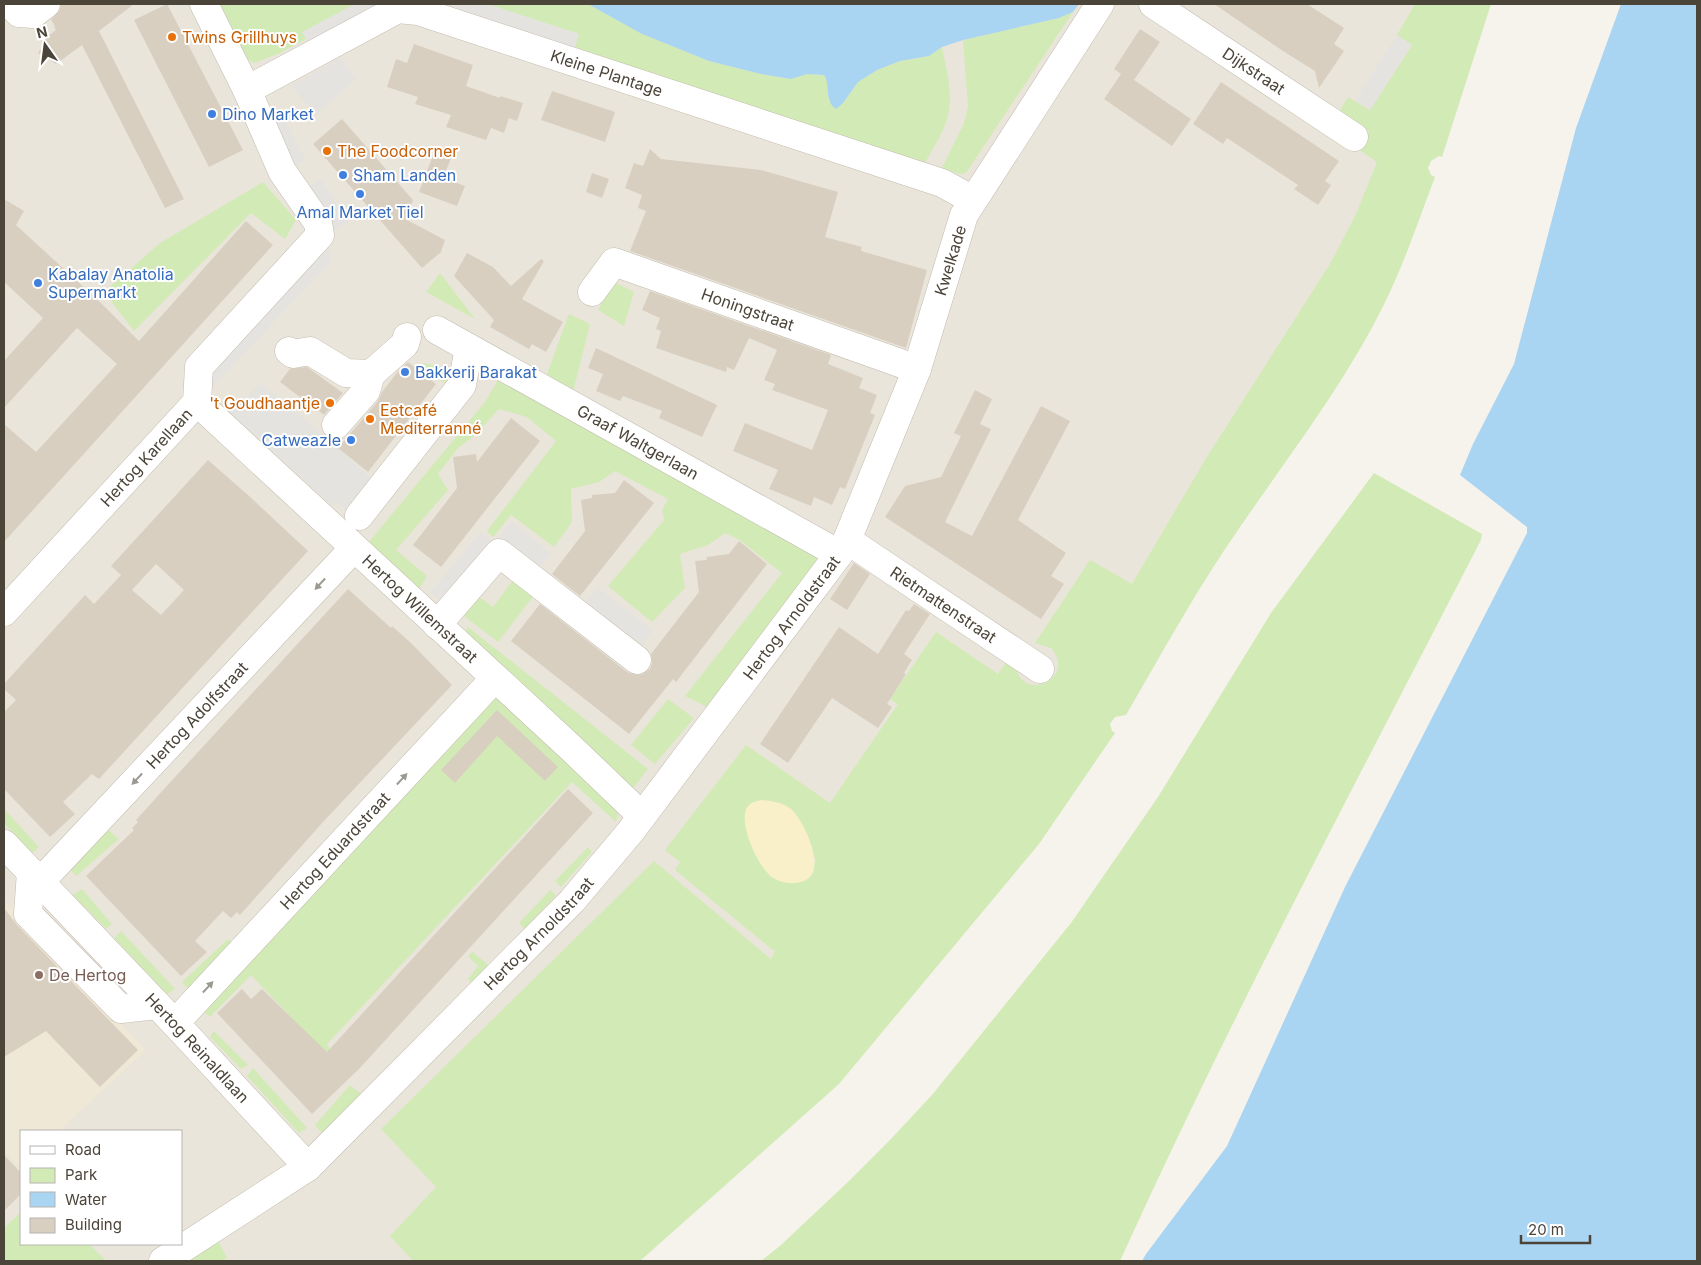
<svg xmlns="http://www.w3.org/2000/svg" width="1701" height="1265" font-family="Inter,sans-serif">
	<rect width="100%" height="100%" fill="#f6f3ec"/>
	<!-- residential -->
	<path fill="#eae5da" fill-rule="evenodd" d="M4,4H1456L1341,320L623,1261H4ZM21,1131H181V1244H21Z"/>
	<!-- education -->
	<path fill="#efe8d6" d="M4,900L146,1050L59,1131H21V1170L4,1151Z"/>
	<!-- green -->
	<path fill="#d2eab5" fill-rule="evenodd" d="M214,4H355L303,32L306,39L280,53L254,63L246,58Z
		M487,4H588L642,34L709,61L761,74L790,79L807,74L824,75L827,81L829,102L843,103L858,82L877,70L900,61L929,56L942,47C946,67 952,89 949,109C947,128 934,146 925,163L646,72L575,47L578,34Z
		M1415,4H1491L1442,157L1439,156L1431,161L1428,168L1431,175L1435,177C1420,216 1407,256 1389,294C1349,379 1291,452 1238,530C1197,589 1162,653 1126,715L1115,717L1110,724L1112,731L1115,733L1039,844L839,1084L640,1261H413L390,1236L436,1187L381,1129L654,861L771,959L776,949L774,951L675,870L680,862L665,850L746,745L830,803L898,704L890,699L936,632L998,674L1011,655C1014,661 1015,668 1018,674C1031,700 1075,676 1051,648L1035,643L1090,560L1132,584L1205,460L1330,264L1356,214L1377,162L1358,149L1369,132L1340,110L1348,97L1370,110L1412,45L1397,35ZM800,822L807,834L816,862L779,880L771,877L755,854Z
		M1073,12L966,173L960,174L942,168L964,123L968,107L963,40L1059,18Z
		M263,182L296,220L285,239L251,213L134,331L104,292L160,243Z
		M440,273L475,319L426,292Z
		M614,282L634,292L624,326L598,310Z
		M569,314L590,324L573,392L547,374Z
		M423,363L456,370L447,384L420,366Z
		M501,375L825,556L707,707L685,696L782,573L738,539L725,533L708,545L680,554L685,588L652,622L608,586L664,520L662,510L668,499L615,471L599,482L571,489L572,522L554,547L511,515L493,537L487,531L556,441L527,417L499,409L474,436L458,448L438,474L448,490L396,550L427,576L417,593L368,543L485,402Z
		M1374,473L1482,534L1481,540C1358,779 1231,1016 1120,1261H761L781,1245L849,1181L890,1140L932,1095L1071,923L1158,797L1271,613Z
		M514,579L535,594L498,642L464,616L478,596L493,607Z
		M468,627L648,769L634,787L626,788L461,636Z
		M492,693L612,803L618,814L616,822L572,782L327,1044L331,1051L328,1056L251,975L210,1017L203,1011Z
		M668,699L694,718L655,764L631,745Z
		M4,809L39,847L32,853L4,823Z
		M107,829L119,839L76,876L68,867Z
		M588,847L592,852L561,887L555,881Z
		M82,889L112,924L106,929L73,895Z
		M550,890L556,895L525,929L519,923Z
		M121,931L175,989L167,994L114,938Z
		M228,939L237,945L192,993L182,982Z
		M473,952L488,965L473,984L468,979L478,966L468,956Z
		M214,1031L248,1065L241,1069L210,1037Z
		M253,1068L307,1128L299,1133L247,1076Z
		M350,1085L364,1096L323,1134L315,1125Z
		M21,1212V1244H89L106,1261H4V1228Z
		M217,1239L227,1258L222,1261H178Z"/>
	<!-- sand -->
	<path fill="#f9efc9" d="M762,800C772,801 782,802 791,809C804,820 827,870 806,880C795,885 784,884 773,878C759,869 736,821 748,806C751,802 757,801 762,800Z"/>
	<!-- parking -->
	<path fill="#e5e3e0" d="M355,4H373L376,10L309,45L302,32Z
		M457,4H487L579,34L574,51L454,10Z
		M1397,35L1412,45L1370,110L1355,100Z
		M340,58L356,79L316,115L291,86Z
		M278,107L306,161L293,167L267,113Z
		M321,179L349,222L333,231L307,188Z
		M327,242L332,260L213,387L206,369Z
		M261,383L333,443L374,481L349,513L336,501L332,506L230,412Z
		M511,521L551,553L540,567L500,536Z
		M481,532L495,544L445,604L430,592Z
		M597,587L653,630L642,645L586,602Z"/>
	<!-- water -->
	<path fill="#a9d4f2" d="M588,4H1079L1073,12L1059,18L963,40L942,47L929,56L900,61L877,70L858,82L843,103L836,109C824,101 831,86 824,75L807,74L791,79L761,74L709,61L642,34Z
		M1621,4H1697V1261H1142L1146,1254L1227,1146L1345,887L1527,533V527L1523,524L1460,475L1473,444L1514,364L1576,128Z"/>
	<!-- building -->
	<path fill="#d8cfc1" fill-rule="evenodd" d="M61,4H134L99,31L184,199L165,208L82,45L56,64L38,53L44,44L41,41L56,30L54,27L55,26L51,20L60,10Z
		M167,4L243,150L209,167L134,20Z
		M1214,4H1307L1344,28L1334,44L1344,51L1319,88L1315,71L1283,51Z
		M1140,29L1160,42L1134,80L1191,119L1172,146L1104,99L1121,74L1114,69Z
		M414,44L473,65L466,86L500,98V96L523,103L517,121L509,118L504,133L491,128L486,140L446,127L451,115L415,104L418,97L387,87L396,59L407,63Z
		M1221,82L1339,161L1325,181L1331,185L1318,205L1294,189L1298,185L1227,138L1223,144L1193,124Z
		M552,91L615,112L605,142L541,120Z
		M342,119L413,200L405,219L445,240L441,252L422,268L313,144Z
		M650,149L661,159L761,170L838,192L825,237L862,247L861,251L927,270L906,348L630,251L646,211L638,208L642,195L625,188L634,163L643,166Z
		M435,150L452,156L443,178L465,186L457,206L419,192Z
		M592,173L609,179L602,198L586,192Z
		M4,199L24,211L16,225L101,303L139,341L246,221L273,245L4,542V424L36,452L117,364L77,328L4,408V361L43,318L4,282Z
		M467,253L493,267L511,286L541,259L544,261L522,299L563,322L546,352L532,344L529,349L490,327L494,320L454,276Z
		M650,291L831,355L828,364L863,378L859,388L877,395L870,413L875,415L845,489L840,487L832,505L814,497L811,506L769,489L778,470L733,451L745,423L812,450L828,410L772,390L775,384L764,380L777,350L749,338L734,370L727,367L726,372L656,348L661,331L656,329L660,318L642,310Z
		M596,348L717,405L702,437L659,418L662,411L623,396L620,401L596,391L603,374L588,368Z
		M408,362L436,384L368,472L338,448L378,401L382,392L399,370Z
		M307,367L343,393L324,415L280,382L290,369Z
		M975,390L992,399L980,424L991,429L945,522L972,536L1041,406L1070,421L1018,520L1066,553L1051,576L1064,584L1041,619L885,517L905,486L941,477L961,436L954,433Z
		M511,418L540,441L441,567L413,545L457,488L453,457L476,454L477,462Z
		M208,460L248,495L308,551L99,779L92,774L63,802L75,814L50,837L4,789V712L16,700L4,689V684L85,595L94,604L121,575L111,566ZM156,564L184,590L161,615L132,590Z
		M624,480L654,503L580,596L552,574L585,531L581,500L592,498V495L615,493Z
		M739,541L767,564L676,682L673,679L629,734L511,641L540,604L627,672L635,675L643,674L650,669L652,663L651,654L699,592L695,561L707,560L706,557L729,554Z
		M854,563L870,574L847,610L830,599Z
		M348,589L391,628L392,626L411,643L452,685L323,822L240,915L237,912L231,918L223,911L195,941L207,952L181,976L86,876L134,830L132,828L138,822L136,820L164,789Z
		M914,604L930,614L904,654L912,660L904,673L906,674L887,704L892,707L878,728L832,698L788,763L760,744L839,627L878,654L906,610L909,611Z
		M497,710L558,767L545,781L497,736L455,783L441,770Z
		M568,789L593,813L359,1069L312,1114L217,1013L242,989L251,999L262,989L327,1052Z
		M4,908L17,925L138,1050L100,1087L46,1031L4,1057Z
		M4,1155L21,1173V1194L4,1211Z"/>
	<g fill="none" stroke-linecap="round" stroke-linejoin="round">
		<defs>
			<g id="minor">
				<path d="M10,4L19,13L33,14L46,4"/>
				<path id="s1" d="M1153,4L1354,137"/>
				<path id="s2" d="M247,90L398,9L418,11L942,183L973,200"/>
				<path id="s3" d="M592,292L614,262L917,369"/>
				<path id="s4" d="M437,330L839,554"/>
				<path d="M289,351L293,354L310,351L346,373L371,374L405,344L407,337"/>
				<path id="s5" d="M197,402L570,747L642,816"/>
				<path d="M336,425L366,391L371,374"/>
				<path d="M359,516L462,385L469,348"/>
				<path id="s6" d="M847,540L1040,669"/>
				<path id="s7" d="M4,612L197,402L199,367L320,235L318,223L282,171L247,90L204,4"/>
				<path d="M437,625L499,553L637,660"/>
				<path id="s8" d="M4,844L185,1034L308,1167"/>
				<path d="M31,872L28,914L121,1009L157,1005"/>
				<path id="s9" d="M40,882L354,548"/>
				<path id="s10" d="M175,1023L495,678"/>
				<path id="s11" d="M163,1261L308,1167L572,901L631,831L839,554L847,540L917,369L964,215L1100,4"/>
			</g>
		</defs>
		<!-- minor casing -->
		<use href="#minor" stroke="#c2bbae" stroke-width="29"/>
		<!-- minor -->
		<use href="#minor" stroke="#fff" stroke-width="28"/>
	</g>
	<!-- one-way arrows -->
	<defs><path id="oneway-solid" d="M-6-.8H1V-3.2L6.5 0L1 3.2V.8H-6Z" transform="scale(1.25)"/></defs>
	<g fill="#9c9892">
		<use href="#oneway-solid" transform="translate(320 584) rotate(133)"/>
		<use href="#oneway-solid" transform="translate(137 779) rotate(133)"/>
		<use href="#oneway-solid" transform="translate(402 779) rotate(-47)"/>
		<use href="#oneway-solid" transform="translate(208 987) rotate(-47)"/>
	</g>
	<!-- markers -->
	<g fill="#e8710a" stroke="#fff" stroke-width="2">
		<circle cx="172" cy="37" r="5"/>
		<circle cx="327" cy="151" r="5"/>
		<circle cx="330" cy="403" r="5"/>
		<circle cx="370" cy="419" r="5"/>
	</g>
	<g fill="#3f7fe0" stroke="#fff" stroke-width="2">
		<circle cx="212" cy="114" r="5"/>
		<circle cx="343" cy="175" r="5"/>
		<circle cx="360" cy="194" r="5"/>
		<circle cx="38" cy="283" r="5"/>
		<circle cx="405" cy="372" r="5"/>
		<circle cx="351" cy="440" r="5"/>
	</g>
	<circle fill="#8d6e63" stroke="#fff" stroke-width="2" cx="39" cy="975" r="5"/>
	<g text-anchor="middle" stroke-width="4" stroke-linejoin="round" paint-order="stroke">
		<!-- food labels -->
		<g font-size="16" fill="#c56008" stroke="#fff" text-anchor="start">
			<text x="182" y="43">Twins Grillhuys</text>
			<text x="337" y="157">The Foodcorner</text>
			<text x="320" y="409" text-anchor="end">'t Goudhaantje</text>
			<text x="380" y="416">Eetcafé<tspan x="380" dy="18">Mediterranné</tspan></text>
		</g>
		<!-- street labels -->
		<g font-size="16" fill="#4b4439" stroke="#fff">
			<text dy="6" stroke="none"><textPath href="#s1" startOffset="121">Dijkstraat</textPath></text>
			<text dy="6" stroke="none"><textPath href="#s2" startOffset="390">Kleine Plantage</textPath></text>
			<text dy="6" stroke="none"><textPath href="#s11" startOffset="1300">Kwelkade</textPath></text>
			<text dy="6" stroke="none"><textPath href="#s3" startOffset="179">Honingstraat</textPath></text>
			<text dy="6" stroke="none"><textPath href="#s4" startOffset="230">Graaf Waltgerlaan</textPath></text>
			<text dy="6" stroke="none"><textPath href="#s7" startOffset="210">Hertog Karellaan</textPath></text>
			<text dy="6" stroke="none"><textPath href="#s6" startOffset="116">Rietmattenstraat</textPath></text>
			<text dy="6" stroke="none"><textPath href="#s5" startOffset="304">Hertog Willemstraat</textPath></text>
			<text dy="6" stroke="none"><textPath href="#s11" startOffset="906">Hertog Arnoldstraat</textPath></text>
			<text dy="6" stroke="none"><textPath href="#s9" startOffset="229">Hertog Adolfstraat</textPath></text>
			<text dy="6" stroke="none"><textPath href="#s10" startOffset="235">Hertog Eduardstraat</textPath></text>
			<text dy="6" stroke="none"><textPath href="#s11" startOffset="501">Hertog Arnoldstraat</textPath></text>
			<text dy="6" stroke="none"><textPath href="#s8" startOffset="281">Hertog Reinaldlaan</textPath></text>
		</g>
		<!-- shop labels -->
		<g font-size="16" fill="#366cbe" stroke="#fff" text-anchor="start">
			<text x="222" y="120">Dino Market</text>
			<text x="353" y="181">Sham Landen</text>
			<text x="360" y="218" text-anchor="middle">Amal Market Tiel</text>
			<text x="48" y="280">Kabalay Anatolia<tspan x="48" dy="18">Supermarkt</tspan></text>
			<text x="415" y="378">Bakkerij Barakat</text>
			<text x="341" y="446" text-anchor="end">Catweazle</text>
		</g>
		<!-- education labels -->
		<g font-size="16" fill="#785e54" stroke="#fff" text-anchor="start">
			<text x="49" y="981">De Hertog</text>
		</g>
	</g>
	<!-- border -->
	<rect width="1701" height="1265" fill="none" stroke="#4b4439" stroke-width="10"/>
	<!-- legend -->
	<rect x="20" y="1130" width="162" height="115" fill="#ffffff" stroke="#b7b4b0"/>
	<rect x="30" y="1146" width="25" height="8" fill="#ffffff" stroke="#b7b4b0"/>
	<text x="65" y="1155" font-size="15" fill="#4b4439">Road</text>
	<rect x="30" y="1168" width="25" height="15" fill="#d2eab5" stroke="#b7b4b0"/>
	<text x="65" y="1180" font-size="15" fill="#4b4439">Park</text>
	<rect x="30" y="1192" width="25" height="15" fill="#a9d4f2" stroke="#b7b4b0"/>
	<text x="65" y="1205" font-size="15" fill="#4b4439">Water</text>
	<rect x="30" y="1218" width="25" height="15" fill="#d8cfc1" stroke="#b7b4b0"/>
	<text x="65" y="1230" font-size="15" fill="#4b4439">Building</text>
	<!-- north arrow -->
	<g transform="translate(45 45) rotate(346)" stroke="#ffffff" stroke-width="4" paint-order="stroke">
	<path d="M0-4L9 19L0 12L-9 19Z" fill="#4b4439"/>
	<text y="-8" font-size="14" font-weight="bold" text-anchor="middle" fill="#4b4439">N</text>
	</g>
	<!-- scale -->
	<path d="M1521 1235v8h69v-8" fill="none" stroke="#4b4439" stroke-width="2.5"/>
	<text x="1528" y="1235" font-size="15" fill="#4b4439" stroke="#ffffff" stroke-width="4" paint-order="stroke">20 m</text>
</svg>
